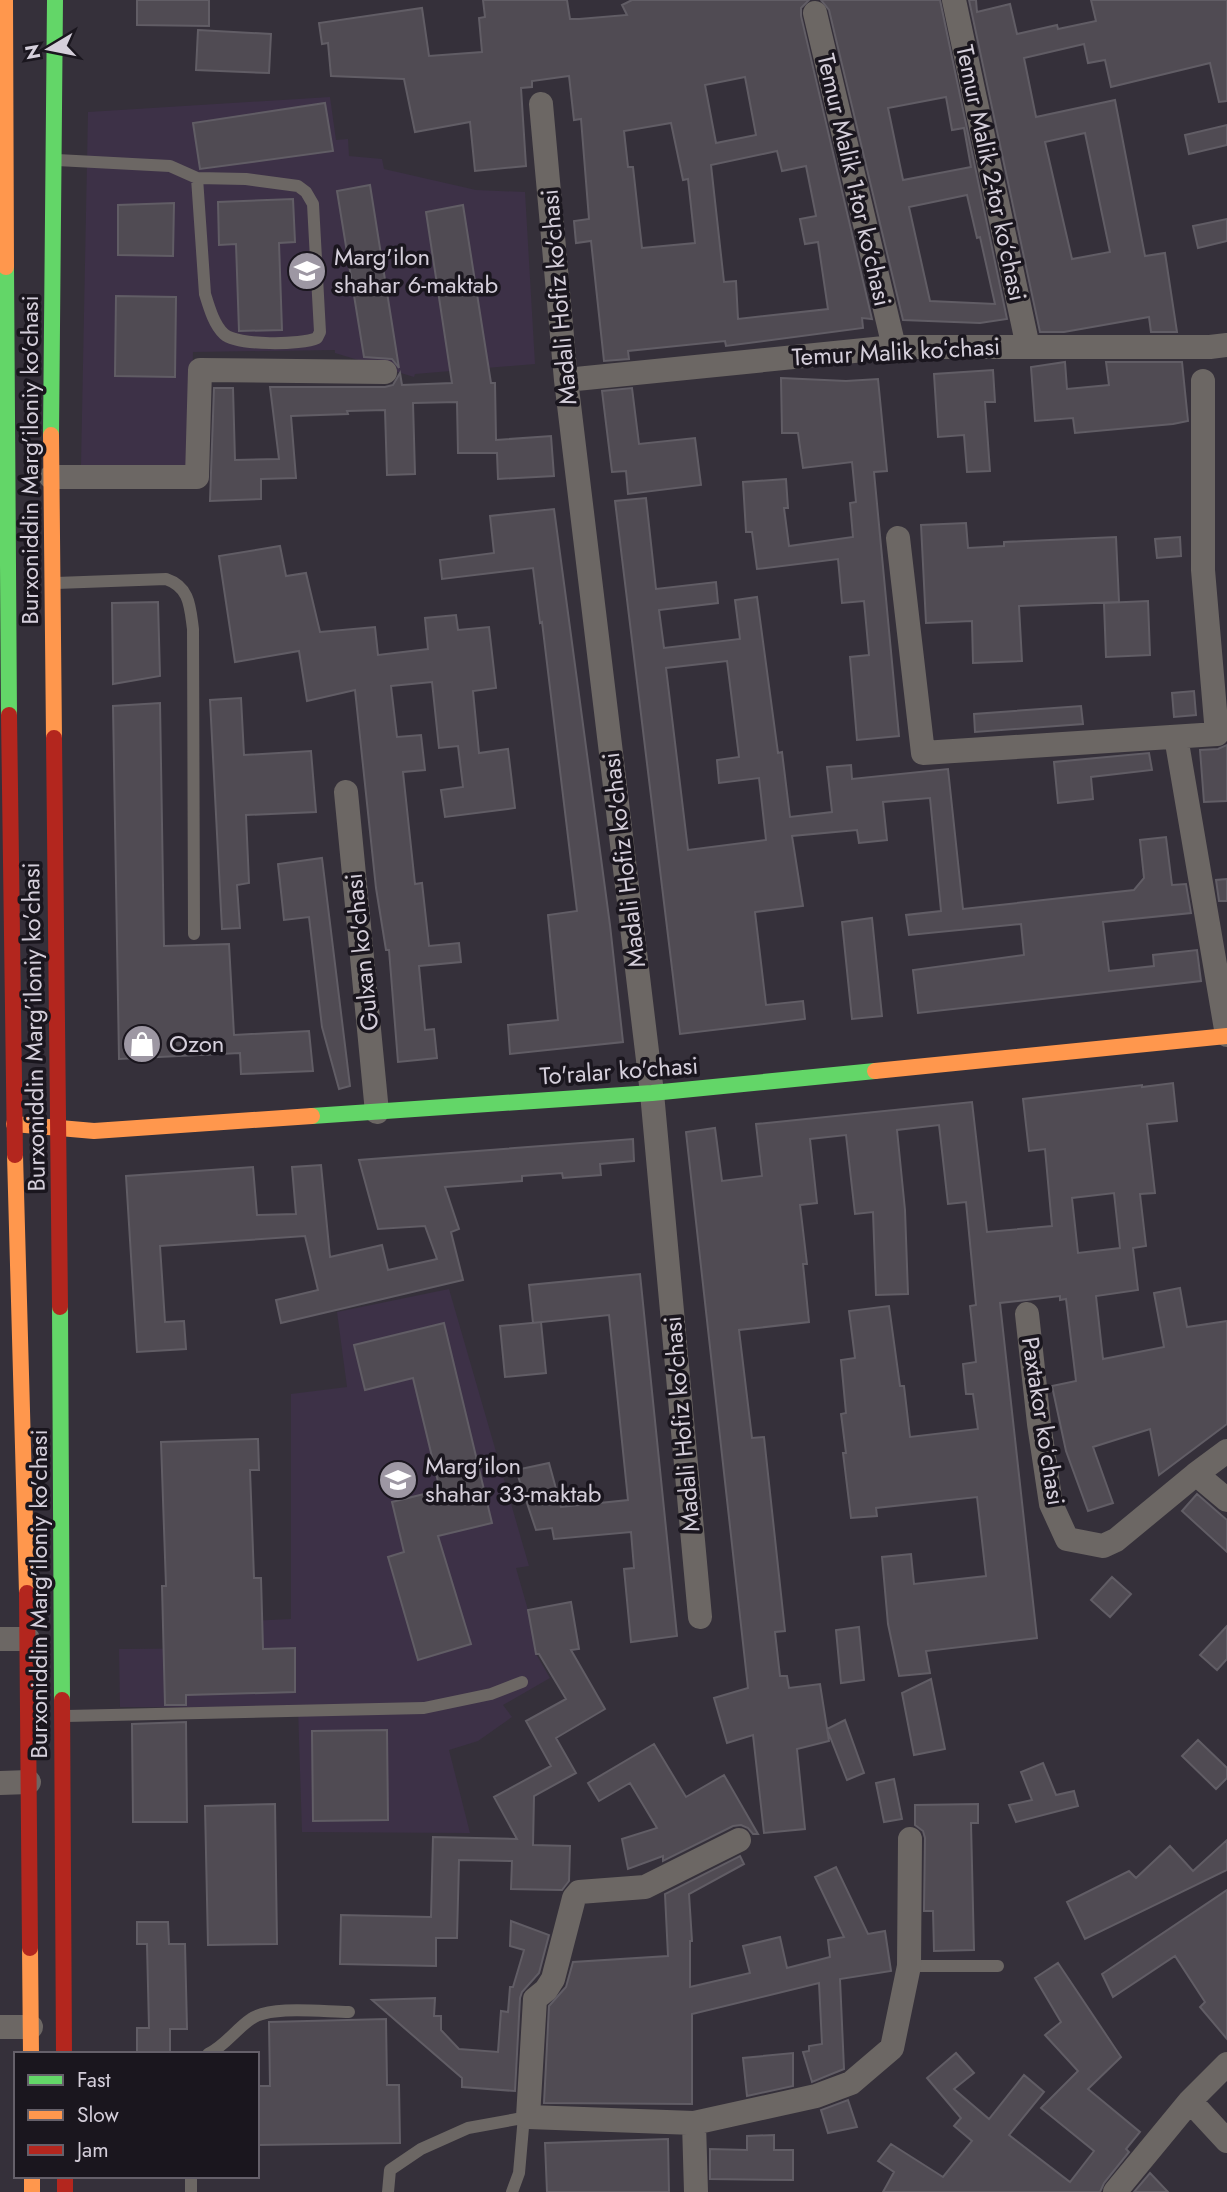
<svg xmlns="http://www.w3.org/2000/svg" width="1227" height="2192" font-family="Jost,sans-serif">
	<rect width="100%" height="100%" fill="#35303a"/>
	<!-- built -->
	<path fill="#3d3147" d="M330,97L336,140L348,139L349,156L382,159L384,169L476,190L525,192L535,364L415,374L414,377L335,353V350L193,352L190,468L81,465L88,112Z
		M449,1289L529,1566L516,1568L528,1610L536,1654L550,1678L503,1705L512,1717L478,1741L449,1750L470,1833L302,1832L298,1708L120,1707L119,1649L250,1648V1621L291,1619V1394L347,1387L337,1312Z"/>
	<!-- building -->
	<path fill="#504b53" stroke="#615d65" stroke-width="2" fill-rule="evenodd" d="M137,0H209V26L137,25Z
		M483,0H567L570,19H579L627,15L622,5L632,0H809L801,8V16L872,319L862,318L863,328L726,346L725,341L628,351L629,359L604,361L591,241L576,243L574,221L589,219L581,119L574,120L569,76L532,81V87L521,88L526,166L475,171L470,122L415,132L404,79L331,76L328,43L322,44L319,23L422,8L429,56L482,52L479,18L485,17ZM745,77L756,135L716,143L705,85ZM671,123L683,180L688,179L695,243L642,248L633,167H628L624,131ZM777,151L782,171L806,166L816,216L800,219L805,244L818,242L828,309L738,319L736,281L724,282L711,165Z
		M821,0H940L1007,319L980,323L903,320L829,10ZM946,97L952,130L964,128L971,167L903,180L888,108ZM967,195L977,238L980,237L995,304L930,301L909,207Z
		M969,0H976L977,12L1010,4L1017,34L1057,25L1058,29L1096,21L1091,0H1227V101L1219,102L1210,63L1111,87L1105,60L1088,63L1084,44L1024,58L1036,117L1115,100L1145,256L1165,253L1177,332H1151L1149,317L1064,332H1040ZM1085,133L1110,252L1072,259L1045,142Z
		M198,30L271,34L269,73L196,70Z
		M325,103L333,151L200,169L193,123Z
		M1227,125V145L1189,154L1185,135Z
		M370,185L399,368L392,359L364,357L337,191Z
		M293,199L295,242L279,243L282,330L239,331L236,244L219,245L218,202Z
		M174,203L173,256L118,255V205Z
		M463,205L491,383H495L496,440L551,436L554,476L498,479L497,453H458L457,402L413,403L415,474L387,475L385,410L347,411L348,414L291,416L296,478L261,479V499L210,501L214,388H233L235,460L279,459L270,387H385L393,385L400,373L402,385L452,383L426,212Z
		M1227,219V241L1198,248L1193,226Z
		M116,296L176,297L175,377L115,376Z
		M1065,362L1067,389L1109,385L1106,362H1182L1188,421L1173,424L1075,433L1073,418L1035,421L1031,367Z
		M993,370L995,402H985L990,471L967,472L964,435L938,437L934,374Z
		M781,378L846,381L878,379L887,471L874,472L899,736L857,740L850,657L869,655L864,601L842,603L838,559L757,569L752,532H746L743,482L786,479L788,508H784L789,546L853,537L850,503L856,502L852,462L803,468L798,433H782Z
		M632,388L639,444L695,438L701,485L628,494L626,471L612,472L602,391Z
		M646,498L656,589L716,582L718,603L659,610L664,648L740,639L735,600L757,597L778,753L782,752L790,817L832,812L827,767L851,765L852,779L948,769L963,909L1134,890L1144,878L1140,840L1166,837L1172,885L1186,884L1191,913L1103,922L1109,971L1154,966L1153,955L1197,950L1201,981L918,1013L913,970L1024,955L1021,924L909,935L906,915L941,911L930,798L883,802L887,840L859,843L857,830L792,836L803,906L755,912L766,1005L803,1001L805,1019L680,1034L615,501ZM727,661L739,757L717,760L719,783L759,778L766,840L688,850L666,668Z
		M554,509L610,925L623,1042L510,1054L508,1025L558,1020L548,915L577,911L542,622L540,623L533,568L442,579L440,560L494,553L490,516Z
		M966,523L968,548L1004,546V542L1116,537L1119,602L1019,606L1022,661L973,663L972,621L926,623L921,525Z
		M1180,537L1181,556L1157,558L1155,539Z
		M280,546L286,576L306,573L320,632L375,627L378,655L428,649L425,618L456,615L458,630L489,627L496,688L473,691L479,753L508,749L515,808L445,817L441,790L463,787L458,746L439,748L432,682L391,686L397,737L421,735L425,770L403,772L415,884L422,883L429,946L459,943L461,962L419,966L425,1030L434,1029L437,1058L398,1062L389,950H386L376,888L355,690L307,701L299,651L235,662L219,556Z
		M1148,601L1150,655L1106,657L1104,603Z
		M158,602L160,676L113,684L112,603Z
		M1194,691L1196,715L1174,717L1172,693Z
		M241,698L244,755L311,751L316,812L246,815L249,883L237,885L240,928L222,929L210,700Z
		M160,703L164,946L229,944L234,1035L309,1031L313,1071L241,1074L240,1053L119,1059L113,706Z
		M1081,706L1083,724L975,732L974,714Z
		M1227,745V801L1204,802L1200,750L1218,749Z
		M1149,753L1152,770L1091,777L1093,799L1058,803L1054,762Z
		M322,858L350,1086L339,1089L322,1027L309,917L284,920L278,864Z
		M1227,879V901H1219L1216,880Z
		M872,918L882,1016L852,1019L842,922Z
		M1173,1083L1177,1121L1147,1124L1155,1193L1140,1194L1146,1246L1133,1248L1138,1290L1096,1296L1103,1359L1164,1347L1154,1293L1180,1288L1187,1327L1227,1321V1424L1159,1475L1150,1429L1093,1447L1113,1503L1088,1511L1066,1451L1052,1386L1076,1381L1066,1299L1060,1300V1296L1000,1303L1037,1638L926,1651L930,1673L899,1676L888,1624L882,1557L911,1554L914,1584L986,1576L977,1497L876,1508L877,1516L851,1518L843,1453H846L841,1414L846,1413L841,1360L855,1358L849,1311L889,1306L900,1386H904L910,1437L978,1429L973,1394H966L963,1364L976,1362L970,1306L976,1305L966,1202L948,1204L939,1125L897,1130L905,1210L908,1294L876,1295L873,1212L855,1214L846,1135L810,1139L817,1203L800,1205L807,1264H803L809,1322L739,1330L752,1438L764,1437L785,1631L775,1632L780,1676H787L789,1688L820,1684L829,1741L797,1749L805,1829L764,1833L753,1735L727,1743L714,1698L748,1688L686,1132L715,1128L722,1181L762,1176L756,1124L972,1102L987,1232L1052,1226L1045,1149L1029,1151L1023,1099L1142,1085V1087ZM1114,1193L1120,1248L1078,1253L1072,1198Z
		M633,1139L634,1161L600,1164L601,1175L563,1178L562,1173L522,1176V1181L445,1187L459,1229L451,1232L463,1280L281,1323L276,1300L318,1290L305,1236L160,1246L165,1322L184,1321L186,1349L137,1352L126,1176L253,1167L257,1215L296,1214L292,1167L321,1165L330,1257L382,1245L388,1270L437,1259L425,1226L378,1229L359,1160Z
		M640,1274L677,1636L631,1642L624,1569L634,1568L631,1532L554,1539L552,1528L536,1530L516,1470L549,1463L561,1507L628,1500L609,1315L533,1323L529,1285Z
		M541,1322L546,1373L505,1377L500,1326Z
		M444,1323L492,1523L438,1536L471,1644L418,1660L388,1557L404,1552L392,1502L440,1490L413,1378L365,1390L354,1345Z
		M258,1439L259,1470H250L254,1578H261L263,1649L295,1648V1692L186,1695V1705H165L162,1586H166L161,1442Z
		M1197,1494L1227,1520V1552L1182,1511Z
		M1112,1577L1131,1594L1110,1617L1091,1600Z
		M571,1602L579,1649L571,1650L605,1709L556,1738L576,1773L534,1796L533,1845L570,1846L569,1881L562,1890L511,1889L512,1861L459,1860L457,1938H436V1966L340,1964L341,1915L431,1917L433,1837L517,1839L494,1797L551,1766L526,1721L566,1699L539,1654H536L528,1610Z
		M1227,1626V1659L1217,1670L1200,1655Z
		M859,1627L864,1680L841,1683L836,1630Z
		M931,1679L945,1749L914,1755L902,1693Z
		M845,1720L864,1773L847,1780L827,1729Z
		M186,1722L187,1822H133L132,1724Z
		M387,1730L388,1820L313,1821L312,1731Z
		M1198,1740L1227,1768V1778L1216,1789L1182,1756Z
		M654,1744L686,1797L724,1775L758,1834H753L748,1828L741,1825L733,1826L663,1861V1856L628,1869L622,1839L657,1828L630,1783L599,1801L588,1783Z
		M1043,1763L1056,1795L1074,1791L1078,1806L1016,1822L1009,1805L1032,1800L1021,1772Z
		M894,1779L902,1819L884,1822L876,1783Z
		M275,1804L277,1944L208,1945L205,1806Z
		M978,1804V1823H971L974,1950L934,1951L933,1911H924L925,1838L923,1831L915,1825V1805Z
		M1227,1840V1870L1085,1939L1067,1902L1129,1871L1136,1878L1170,1846L1193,1871Z
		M740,1856L744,1864L689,1894L692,1941H690V1987L750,1973L743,1946L780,1937L787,1968L830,1957L828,1940L844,1937L815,1877L836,1867L868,1934L885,1931L891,1971L840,1979L844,2069L812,2082L803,2052L809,2051V2046L822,2044L819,1983L692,2014V2104L544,2103L549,2006L566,1987L573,1962L668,1956L665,1894Z
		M1227,1890V2039L1200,2007L1205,2002L1175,1956L1113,1997L1102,1974Z
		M511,1921L549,1935L539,1973L522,1992L520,1998L515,2091L462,2087V2078L372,2000L435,1998L434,2016H441V2030L459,2049L498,2052L501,2011L508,2012L510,1987H513L524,1950L510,1946Z
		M137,1922H168L169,1944H185L187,2029H170V2052L137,2053V2028H149L147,1944H137Z
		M1058,1963L1121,2057L1088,2089L1140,2132L1126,2149L1129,2152L1104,2183L1100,2192H883L894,2172L878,2161L891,2144L943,2177L972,2141L954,2126L961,2118L927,2078L956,2053L974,2073L954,2089L989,2119L1024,2075L1044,2092L1009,2135L1070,2182L1094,2151L1041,2108L1078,2071L1045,2035L1061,2022L1035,1978Z
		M386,2019L387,2085H399L400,2143L257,2145V2086H270L269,2022Z
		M793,2053V2086L747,2096L743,2058Z
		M848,2100L857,2127L828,2133L821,2110Z
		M774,2135V2150H793V2180L710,2179V2149L747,2150V2136Z
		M668,2139L669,2192H547L545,2143Z
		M1150,2173L1168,2192H1134Z"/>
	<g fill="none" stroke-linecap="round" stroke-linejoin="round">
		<!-- lane -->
		<path stroke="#6c6764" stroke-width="12" d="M57,160L170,166L197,178L246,179L298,186L306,192L313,204L320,332L317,338C302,345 237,346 224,334C214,325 209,307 205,294L197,178
			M56,583L166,579C190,587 190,607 193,629L194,934
			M66,1716L424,1708L491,1694L522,1682
			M909,1966H998
			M208,2054C225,2046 236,2029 251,2019C271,2005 324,2012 349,2012
			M191,2176V2192
			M388,2192L390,2170L421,2149L468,2128L528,2117
			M512,2192L519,2173L524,2116"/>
		<!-- street -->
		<path stroke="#6c6764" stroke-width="24" d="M954,0L1028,347
			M815,13L894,347
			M541,104L566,380L652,1093L700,1617
			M566,380L894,347H1210L1227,345
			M51,477H197L200,370L385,372
			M898,538L923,753L1217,734L1203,570V381
			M1176,737L1227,1035
			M346,792L377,1112
			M1027,1314L1039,1424L1051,1504L1067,1539L1103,1546L1116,1540L1196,1474
			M1227,1451L1196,1474L1227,1500
			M0,1639H28
			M0,1783L29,1782
			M739,1840L645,1887L579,1892L574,1898L553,1979L546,1990L535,1999L528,2117L694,2123L816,2096L851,2083L892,2048L909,1966L910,1839
			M0,2027H31
			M1190,2101L1227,2141
			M694,2123L696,2192
			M1115,2192L1190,2101L1227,2064"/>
		<!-- fast -->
		<path stroke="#63d668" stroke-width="16" d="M6,267L9,715
			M51,435L55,0
			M312,1116L652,1093L875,1071
			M60,1307L62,1700"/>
		<!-- slow -->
		<path stroke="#ff974d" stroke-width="16" d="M5,0L6,267
			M51,435L54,738
			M875,1071L1227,1036
			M14,1124L94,1131L312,1116
			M15,1155L27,1593
			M30,1948L31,2054
			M32,2176V2192"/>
		<!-- jam -->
		<path stroke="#b3261e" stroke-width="16" d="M9,715L15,1155
			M54,738L60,1307
			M27,1593L30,1948
			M62,1700L64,2054
			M65,2176V2192"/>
	</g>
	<!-- icons -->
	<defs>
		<symbol id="school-disc" viewBox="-11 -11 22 22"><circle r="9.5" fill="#9d97a3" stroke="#1a161e"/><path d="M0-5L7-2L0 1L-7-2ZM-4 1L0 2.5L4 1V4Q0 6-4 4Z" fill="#fff"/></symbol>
		<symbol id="shop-disc" viewBox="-11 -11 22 22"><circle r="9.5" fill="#9d97a3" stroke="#1a161e"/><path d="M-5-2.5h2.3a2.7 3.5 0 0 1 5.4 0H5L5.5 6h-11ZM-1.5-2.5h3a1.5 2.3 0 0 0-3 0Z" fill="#fff"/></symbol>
	</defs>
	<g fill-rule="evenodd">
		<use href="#school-disc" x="285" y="249" width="44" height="44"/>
		<use href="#shop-disc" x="120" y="1022" width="44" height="44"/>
		<use href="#school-disc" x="376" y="1458" width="44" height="44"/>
	</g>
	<g text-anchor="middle" stroke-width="7" stroke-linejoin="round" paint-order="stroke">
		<!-- street labels -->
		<g font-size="24" fill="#d5cfdb" stroke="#1a161e">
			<text transform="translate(991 173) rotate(78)" y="8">Temur Malik 2-tor ko‘chasi</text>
			<text transform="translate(854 180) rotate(77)" y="8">Temur Malik 1-tor ko‘chasi</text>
			<text transform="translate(559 297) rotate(-95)" y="8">Madali Hofiz ko'chasi</text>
			<text transform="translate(896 352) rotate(-3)" y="8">Temur Malik koʻchasi</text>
			<text transform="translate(30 460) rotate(-90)" y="8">Burxoniddin Marg’iloniy ko’chasi</text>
			<text transform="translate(624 860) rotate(-97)" y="8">Madali Hofiz ko'chasi</text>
			<text transform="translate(362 952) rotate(-96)" y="8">Gulxan ko'chasi</text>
			<text transform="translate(34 1027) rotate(-91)" y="8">Burxoniddin Marg’iloniy ko’chasi</text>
			<text transform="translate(619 1071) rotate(-4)" y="8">To'ralar ko'chasi</text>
			<text transform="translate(1043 1421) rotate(81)" y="8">Paxtakor koʻchasi</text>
			<text transform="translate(682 1424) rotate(-95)" y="8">Madali Hofiz ko'chasi</text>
			<text transform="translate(39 1594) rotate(-90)" y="8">Burxoniddin Marg’iloniy ko’chasi</text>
		</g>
		<!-- poi labels -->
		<g font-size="24" fill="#d5cfdb" stroke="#1a161e" text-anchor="start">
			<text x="334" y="265">Marg'ilon<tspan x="334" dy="28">shahar 6-maktab</tspan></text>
			<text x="169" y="1052">Ozon</text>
			<text x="425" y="1474">Marg'ilon<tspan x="425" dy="28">shahar 33-maktab</tspan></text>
		</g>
	</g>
	<!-- legend -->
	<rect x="14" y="2052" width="245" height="126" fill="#1a161e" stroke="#65606a" stroke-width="2"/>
	<rect x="28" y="2075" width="35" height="10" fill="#63d668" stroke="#65606a" stroke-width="2"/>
	<text x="77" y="2087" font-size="21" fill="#d5cfdb">Fast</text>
	<rect x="28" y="2110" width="35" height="10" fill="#ff974d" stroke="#65606a" stroke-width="2"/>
	<text x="77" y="2122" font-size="21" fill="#d5cfdb">Slow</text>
	<rect x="28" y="2145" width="35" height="10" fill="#b3261e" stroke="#65606a" stroke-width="2"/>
	<text x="77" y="2157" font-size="21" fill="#d5cfdb">Jam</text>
	<!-- north arrow -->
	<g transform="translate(49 49) rotate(260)" stroke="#1a161e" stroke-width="5" paint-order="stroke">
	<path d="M0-5L12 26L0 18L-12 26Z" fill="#d5cfdb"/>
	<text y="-10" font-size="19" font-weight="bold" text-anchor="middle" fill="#d5cfdb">N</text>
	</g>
</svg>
